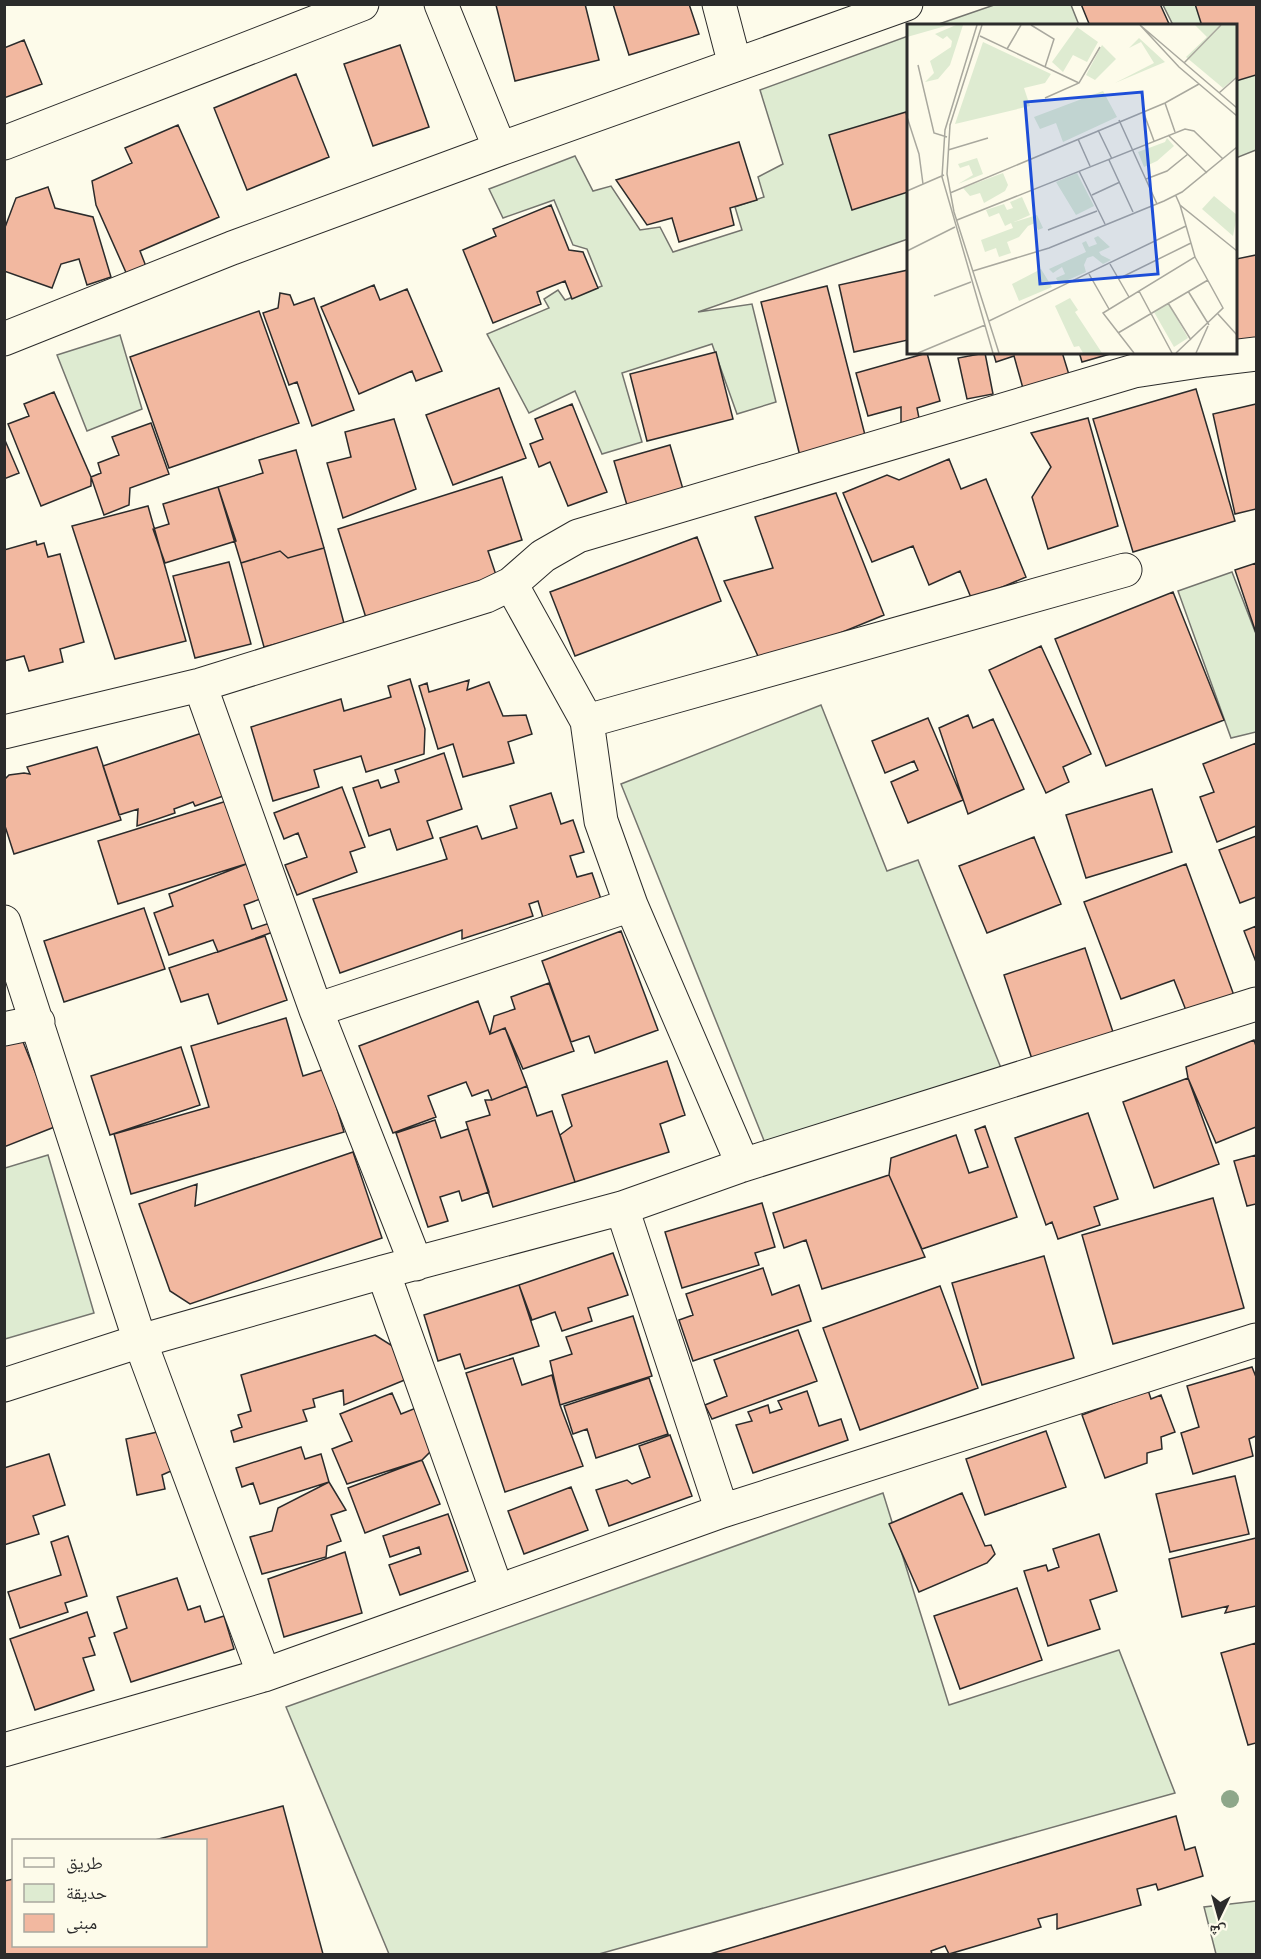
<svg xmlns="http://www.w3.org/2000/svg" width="1261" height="1959" font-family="'Exo 2','Noto Naskh Arabic',sans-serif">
	<rect width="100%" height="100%" fill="#fdfbea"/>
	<!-- green -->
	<path fill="#deebd1" stroke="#74746e" stroke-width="1.5" d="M994,5H1071L1079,25H936Z
		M1163,5H1256V150L1236,158V26L1173,25Z
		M908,36V239L698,312L752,304L776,402L737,414L712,344L622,373L642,442L602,454L575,391L529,413L487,334L549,308L544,299L558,290L565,300L602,286L587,249L573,245L554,200L503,218L489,189L575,156L593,191L611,186L640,230L660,227L673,252L742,230L735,207L764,197L758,177L783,164L760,90Z
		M120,335L142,409L87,431L57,355Z
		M1232,572L1256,634V732L1231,738L1178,591Z
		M821,705L887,871L918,860L1003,1073L767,1148L621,784Z
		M48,1155L94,1313L5,1339V1168Z
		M883,1493L949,1705L1119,1650L1175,1793L599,1954H389L286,1707Z
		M1256,1901V1954H1216L1204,1907Z"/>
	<!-- building -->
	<path fill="#f2b8a0" stroke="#2b2b2b" stroke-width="1.5" d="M585,4L599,60L515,81L496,5Z
		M613,4H689L699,34L629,55Z
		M1081,4H1160L1170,26H1090Z
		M1195,4H1256V75L1236,81V26H1202Z
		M24,40L42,84L4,98V48Z
		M400,45L429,127L373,146L344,64Z
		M296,74L329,157L247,190L214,108Z
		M906,112L908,121V192L852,210L829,135Z
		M178,125L219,217L140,251L147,269L128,277L96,205L92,181L132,163L125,148Z
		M739,142L757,200L730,208L734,225L679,242L672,218L647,225L616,180Z
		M48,187L55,208L93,217L111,277L87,285L79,259L61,264L52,288L4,271V230L16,198Z
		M551,205L569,250L583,252L598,288L572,299L565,281L537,292L541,304L493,323L463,250L496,236L493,229Z
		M1256,255V347L1236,351V259Z
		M908,270V340L854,352L839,285Z
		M374,285L380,300L407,289L442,371L416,381L412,371L359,394L321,307Z
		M827,286L866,439L800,456L761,302Z
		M280,293L290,295L294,305L314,298L354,410L312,426L297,382L289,385L263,313L278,308Z
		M259,311L299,423L169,468L130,357Z
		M716,352L733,419L647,441L630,374Z
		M993,352H1062L1070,378L1024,392L1014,356L996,362Z
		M1079,352H1117L1082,362Z
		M927,353L940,401L917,408L919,418L901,423V407L868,416L856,373Z
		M985,353L993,394L967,399L958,358Z
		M499,388L526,458L453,485L426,415Z
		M1196,389L1235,521L1133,552L1093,419Z
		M54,392L91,477V486L41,506L8,424L29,416L24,404Z
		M572,404L607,492L568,506L550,462L539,467L530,444L543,439L535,419Z
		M1256,404V509L1235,514L1213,414Z
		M1088,418L1118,526L1048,549L1032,497L1051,467L1031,433Z
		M394,419L416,489L343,518L327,463L351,457L345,432Z
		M151,423L169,474L130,488L129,505L104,515L91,477L101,473L98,463L119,455L112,437Z
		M4,438L19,473L4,479Z
		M670,445L685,496L629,512L614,461Z
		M296,450L324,548L288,558L280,551L241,563L218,487L263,473L259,460Z
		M949,459L961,489L986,479L1026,577L972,600L960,571L929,585L913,546L872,562L843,493L887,475L899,480Z
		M502,477L522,540L488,551L498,581L367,621L338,529Z
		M218,487L236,541L165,563L153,529L169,524L163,504Z
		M836,493L884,615L762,665L724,581L773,568L755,517Z
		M148,506L186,641L115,659L72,526Z
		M697,537L721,601L575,656L550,592Z
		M36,541L37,545L44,543L48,557L60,554L84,642L60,649L63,662L29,671L24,656L4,661V550Z
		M324,548L345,627L264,647L241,563L280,551L288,558Z
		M229,562L251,644L195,658L173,576Z
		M1256,563V633L1235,570Z
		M1173,592L1224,720L1106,766L1055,639Z
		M1041,646L1091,754L1063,767L1069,782L1046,793L989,670Z
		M410,679L425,729L424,754L366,772L361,756L314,770L319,787L273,801L251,727L341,699L344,711L391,697L388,686Z
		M469,680L467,690L489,682L503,716L526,715L532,734L508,742L514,763L463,777L453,744L438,749L419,686L427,683L429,692Z
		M968,715L973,728L993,719L1024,789L968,814L939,728Z
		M928,718L963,800L908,823L891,782L918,770L914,761L885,773L872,741Z
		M205,732L226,795L195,806L193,802L174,809L175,813L137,826L138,809L119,815L103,766Z
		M1256,743V826L1217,842L1200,797L1214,792L1203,764Z
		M97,747L121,820L14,854L4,823V780L9,775L24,773L30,774L27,767Z
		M444,753L462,809L427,821L433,838L397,850L390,829L369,836L353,788L378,780L381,788L399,782L395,770Z
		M342,787L365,847L350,852L357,872L297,895L285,865L307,857L298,833L284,839L274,813Z
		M1152,789L1172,852L1086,878L1066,815Z
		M551,793L561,824L573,820L584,852L570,856L577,877L592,873L602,902L544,921L538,901L529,904L533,916L462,939V930L340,973L313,899L447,859L440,838L477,826L482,839L517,828L510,806Z
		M230,800L249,863L118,904L98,841Z
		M1256,836V897L1240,903L1219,850Z
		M1034,837L1061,904L987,933L959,866Z
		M249,863L263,898L244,905L252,929L270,923L273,932L218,952L213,940L169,955L154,913L173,906L169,894Z
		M1186,864L1236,1001L1189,1018L1174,980L1121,999L1084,902Z
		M144,908L165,969L64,1002L44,941Z
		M1256,926V962L1244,931Z
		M621,931L658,1030L595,1053L589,1036L571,1042L542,961Z
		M265,936L287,1000L218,1024L208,994L181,1002L169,968Z
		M1085,948L1114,1035L1033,1062L1004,975Z
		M549,983L574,1051L523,1069L505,1028L490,1034L494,1016L515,1009L511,997Z
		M478,1001L490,1034L505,1028L527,1086L492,1100L488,1090L472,1096L466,1082L428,1096L436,1117L393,1133L359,1046Z
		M286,1018L303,1076L325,1069L344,1132L131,1194L114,1134L209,1107L191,1046Z
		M17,1027L57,1126L4,1147V1032Z
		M1254,1040L1256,1046V1127L1216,1143L1188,1078L1186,1067Z
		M181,1047L200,1105L110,1135L91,1076Z
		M667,1061L685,1115L660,1124L669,1152L575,1182L560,1135L572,1126L562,1095Z
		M1188,1078L1219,1164L1154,1188L1123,1102Z
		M527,1086L537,1116L552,1111L575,1182L493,1207L466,1122L490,1115L485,1100H492Z
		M1088,1113L1118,1199L1094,1207L1100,1225L1058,1239L1052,1222L1046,1225L1015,1138Z
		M435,1120L441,1138L468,1129L489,1192L462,1201L459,1191L440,1197L448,1221L428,1227L396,1133Z
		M985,1126L1017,1217L922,1249L889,1175L891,1158L956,1135L969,1173L988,1167L975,1130Z
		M353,1152L382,1238L190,1304L170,1291L139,1204L197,1184L195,1206Z
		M1256,1155V1204L1247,1206L1234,1161Z
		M889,1175L925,1257L822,1289L806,1240L784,1248L773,1213Z
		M1213,1198L1244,1308L1113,1344L1082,1235Z
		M762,1203L775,1247L755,1253L759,1265L682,1288L665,1232Z
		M613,1253L628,1295L588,1308L592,1321L562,1331L555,1312L532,1320L519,1285Z
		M1044,1256L1074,1358L982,1385L952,1283Z
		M763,1268L772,1295L799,1285L811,1321L693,1361L679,1320L693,1315L686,1294Z
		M519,1285L539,1346L465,1369L460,1354L438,1361L424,1315Z
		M940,1286L978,1388L860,1430L823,1328Z
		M633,1316L652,1376L560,1405L550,1361L572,1354L566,1337Z
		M798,1330L817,1381L712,1419L705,1405L727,1396L714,1360Z
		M375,1335L394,1347L407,1379L344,1405L343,1390L313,1399L315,1407L303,1410L307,1421L234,1442L231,1431L242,1427L238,1415L251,1411L241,1375Z
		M513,1358L522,1385L552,1375L560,1405L583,1466L505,1492L466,1373Z
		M1252,1367L1256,1377V1436L1249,1439L1253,1456L1193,1474L1181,1433L1199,1427L1187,1386Z
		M649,1378L668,1434L596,1458L587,1429L573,1434L564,1406Z
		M1148,1390L1151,1399L1161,1395L1175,1432L1161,1437L1162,1449L1147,1453V1463L1105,1478L1082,1415Z
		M807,1391L819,1426L841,1419L848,1440L753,1473L736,1425L752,1421L748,1412L768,1405L770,1413L782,1409L778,1401Z
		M392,1393L401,1414L416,1408L433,1449L422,1460L347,1484L332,1449L352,1441L340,1414Z
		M162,1431L171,1471L162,1475L165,1489L137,1495L126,1439Z
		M1046,1431L1066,1487L985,1515L966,1459Z
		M670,1435L692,1496L609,1526L596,1490L627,1480L632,1484L650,1477L639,1446Z
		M301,1447L305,1459L321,1454L329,1482L260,1504L253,1483L242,1487L236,1468Z
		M49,1454L65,1505L33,1516L39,1534L4,1545V1468Z
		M422,1460L440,1504L365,1533L348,1488Z
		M1235,1476L1249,1534L1170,1552L1156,1494Z
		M329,1482L346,1510L331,1515L341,1541L327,1546L326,1557L262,1574L250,1537L272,1531L278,1508Z
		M571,1487L588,1530L524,1554L508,1511Z
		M962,1493L985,1546L991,1545L995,1554L987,1563L919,1592L889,1524Z
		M448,1514L468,1571L400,1595L389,1565L421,1554L419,1547L390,1557L383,1536Z
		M1099,1534L1117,1591L1090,1600L1100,1629L1048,1646L1024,1571L1046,1565L1048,1571L1059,1567L1053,1549Z
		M68,1536L87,1596L65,1603L68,1612L20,1628L8,1592L61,1575L51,1542Z
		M1256,1538V1606L1225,1613L1228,1606L1182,1617L1169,1559Z
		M345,1552L362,1613L284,1637L268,1579Z
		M177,1578L188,1610L200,1606L205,1622L224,1616L234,1649L131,1682L114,1633L127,1628L117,1597Z
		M1017,1588L1042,1660L960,1689L934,1616Z
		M87,1612L95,1636L89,1638L95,1655L83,1658L94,1690L35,1710L10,1639Z
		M1256,1643V1743L1248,1745L1221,1653Z
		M283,1806L323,1954H4V1881L14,1879V1946H206V1840H155Z
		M1176,1816L1185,1850L1195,1847L1203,1876L1158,1890L1156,1884L1137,1889L1141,1905L1057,1929V1914L1038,1919L1041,1927L949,1954L945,1946L931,1951L932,1954H710Z"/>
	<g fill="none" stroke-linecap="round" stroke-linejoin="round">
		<defs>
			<path id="minor" d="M441,4L500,149
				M719,4L735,65
				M4,143L362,4
				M4,339L232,248L500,149L906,4
				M511,584L587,721L601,821L631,905L743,1165
				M200,685L316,1010L416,1264
				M587,721L1125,570
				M4,732L200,685L486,596L511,584L543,556L578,536L1134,371L1206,360L1256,354
				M4,922L140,1341L264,1675
				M316,1010L631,905
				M4,1029L38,1022
				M622,1208L722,1511
				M383,1272L497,1591
				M4,1385L140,1341L383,1272L622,1208L743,1165L1256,1004
				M4,1750L264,1675L722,1511L1256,1340"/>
		</defs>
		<!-- minor casing -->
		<use href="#minor" stroke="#2b2b2b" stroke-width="35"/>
		<!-- minor -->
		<use href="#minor" stroke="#fdfbea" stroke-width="33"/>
	</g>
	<!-- trees -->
	<circle fill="#8ea78a" cx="1230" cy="1799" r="9"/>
	<!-- overview -->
	<g transform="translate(907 24)">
		<rect width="330" height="330" fill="#fdfbea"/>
		<path d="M0,1H42L0,13ZM49,1H56L43,41L31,55L18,58L27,49L23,37L44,23L45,17L40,12L36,15L28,10ZM288,1H330V52L316,64L279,33L300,13ZM170,3L191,18L180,38L166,31L156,48L145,38ZM232,14L258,38L208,59L247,39L234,18L222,24ZM76,18L144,50L138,59L117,64L123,82L48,100ZM195,21L209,35L188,56L179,51ZM196,67L210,93L156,118L149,99L133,105L127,93ZM260,114L267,122L250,137L237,143L231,128L258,118ZM70,134L76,150L51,160L66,151L62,141L53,144L51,140ZM96,149L101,161L98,167L77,179L73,169L63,172L56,164ZM170,149L187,182L169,191L149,158ZM307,172L330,191L326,212L295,185ZM115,173L123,191L107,198L130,191L136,204L131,206L128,199L121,202L112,213L100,218L104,229L92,233L89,224L78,228L74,216L106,204L104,199L98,202L92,189L82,193L79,186L97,180L100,186L106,184L103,178ZM191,212L203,223L192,228L194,231L204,236L196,240L186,232L180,234L177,241L179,248L152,260L149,254L158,250L155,243L146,249L142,245L179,228L175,219L179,217L182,223L190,220L187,214ZM134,245L145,263L112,277L105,260ZM163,274L171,286L168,288L195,329H176L172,322L167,323L148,282ZM261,279L281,314L267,323L247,288Z" fill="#deebd1"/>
		<path fill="none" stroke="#a9a89e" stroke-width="1.5" d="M70,1L38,106L35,153L86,329M75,1L43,101L40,150L47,188L92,329M124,1L147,15L138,43M233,1L272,43L330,92M233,1L330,84M73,12L172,59M100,25L114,1M277,39L314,1M11,41L27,109L40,113M312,69L330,53M138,74L172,59L193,23M258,79L268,108M236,87L247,117M0,93L12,130L16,160M212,96L250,180M191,106L205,135M261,111L300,149M171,115L183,142M41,126L81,114M202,136L226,188M172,147L198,200M239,155L260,147L281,130M0,167L37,151M43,169L258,79L292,60M185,171L213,158M269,172L273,181L330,227M50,196L278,105L287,107L316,135M141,206L190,187M0,227L48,203M203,240L222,273M66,247L142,224L257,177L275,168L330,123M182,250L202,285M211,255L284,219M232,267L265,329M281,267L302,301M27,272L64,258M261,279L284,316M311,290L330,311M82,297L279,202M211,309L301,256M11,329L78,301M227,329L196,289L288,233L273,181M269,329L316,284L288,233M289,329L301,302"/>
		<path fill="#1d4ed8" fill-opacity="0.15" stroke="#1d4ed8" stroke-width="3" d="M235,68L251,250L133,260L118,78Z"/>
		<rect width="330" height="330" fill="none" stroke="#2b2b2b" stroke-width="3"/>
	</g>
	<!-- border -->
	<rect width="1261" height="1959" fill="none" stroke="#2b2b2b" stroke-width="12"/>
	<!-- legend -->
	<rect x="12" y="1839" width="195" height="108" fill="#fdfbea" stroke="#a9a89e" stroke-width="1.5"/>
	<rect x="24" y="1858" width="30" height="9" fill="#fdfbea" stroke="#a9a89e" stroke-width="1.5"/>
	<text x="66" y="1869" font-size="18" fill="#2b2b2b">طريق</text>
	<rect x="24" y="1884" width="30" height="18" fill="#deebd1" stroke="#a9a89e" stroke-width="1.5"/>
	<text x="66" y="1899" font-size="18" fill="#2b2b2b">حديقة</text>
	<rect x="24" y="1914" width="30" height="18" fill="#f2b8a0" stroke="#a9a89e" stroke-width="1.5"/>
	<text x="66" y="1929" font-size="18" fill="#2b2b2b">مبنى</text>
	<!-- north arrow -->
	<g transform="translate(1219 1917) rotate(185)" stroke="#fdfbea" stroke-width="4.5" paint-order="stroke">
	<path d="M0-4.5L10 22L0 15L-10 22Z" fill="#2b2b2b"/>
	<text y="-9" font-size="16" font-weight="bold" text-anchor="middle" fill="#2b2b2b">ش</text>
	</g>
</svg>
